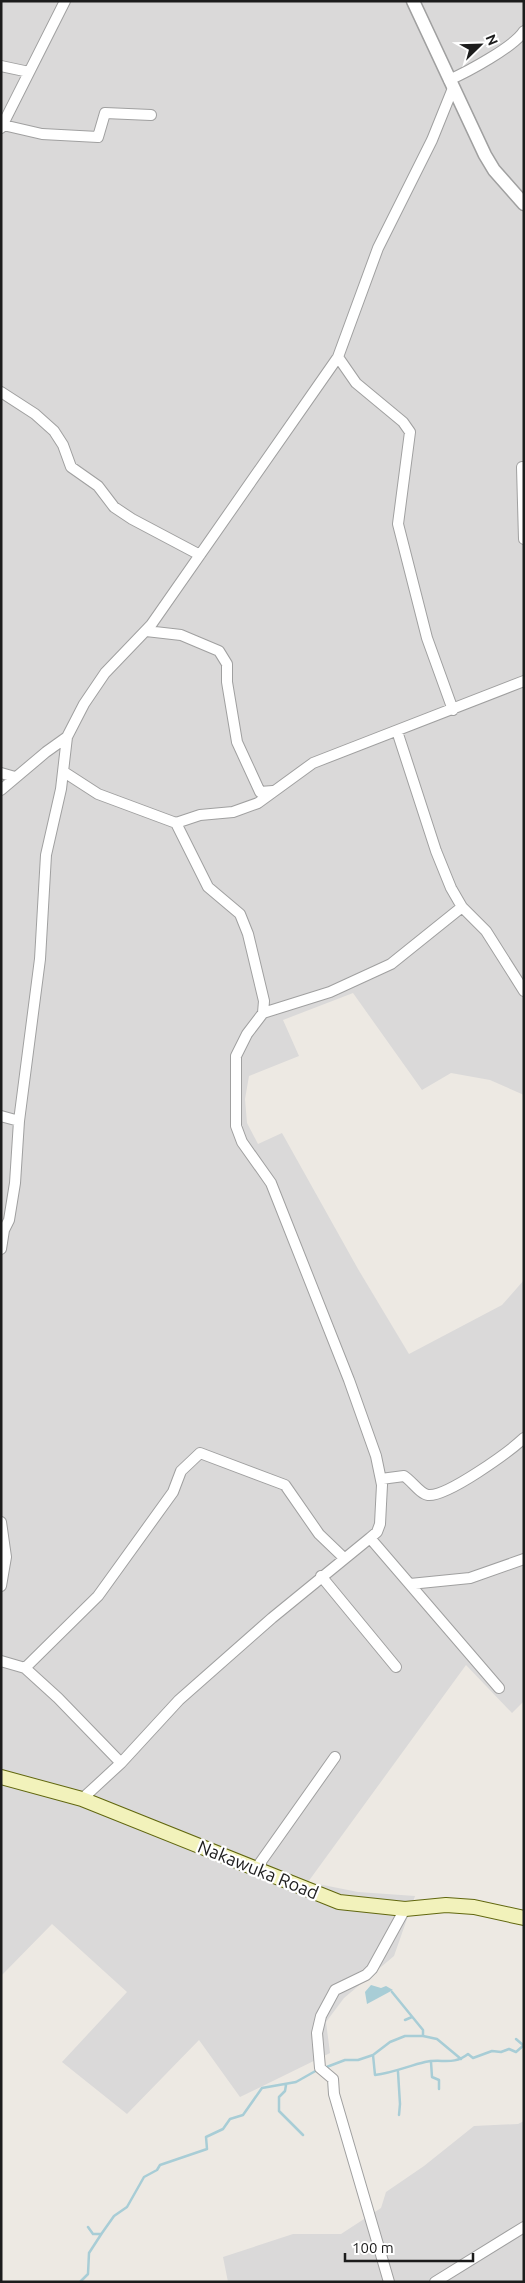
<svg xmlns="http://www.w3.org/2000/svg" width="525" height="2283" font-family="Ubuntu,sans-serif">
	<rect width="100%" height="100%" fill="#ede9e3"/>
	<!-- residential -->
	<path fill="#dad9d9" d="M1,1H524V1095L490,1080L451,1073L422,1090L353,993L283,1020L299,1056L249,1076L245,1099L247,1123L258,1144L282,1133L358,1269L409,1354L502,1305L524,1280V1701L512,1713L466,1665L308,1882L358,1892L415,1896L394,1956L344,1998L326,2022L330,2053L240,2097L199,2040L127,2114L62,2062L127,1992L52,1924L1,1976Z
		M524,2121V2282H228L223,2257L293,2234H341L381,2208L386,2192L424,2166L474,2126L518,2124Z"/>
	<!-- water -->
	<path fill="#a8cdd6" d="M371,1985L381,1988L386,1986L393,1990L367,2004L365,1992Z"/>
	<g fill="none" stroke-linecap="round" stroke-linejoin="round">
		<!-- stream -->
		<path stroke="#a8cdd6" stroke-width="2.5" d="M392,1992L423,2030V2036L437,2039L461,2059
			M405,2020L412,2017
			M516,2039L523,2045
			M373,2055L390,2042L405,2036H423
			M431,2062L432,2077L439,2080V2089
			M324,2068L345,2060H358L373,2055L375,2075C393,2073 408,2066 425,2062C441,2058 453,2066 468,2054L473,2058L492,2051L501,2052L509,2049L516,2052L524,2045
			M398,2072L400,2104L399,2115
			M286,2085L285,2091L279,2097V2111L303,2135
			M88,2227L93,2234H100
			M80,2282L88,2274L89,2253L102,2233L114,2216L127,2207L144,2177L157,2170L160,2165L207,2149L206,2137L223,2129L230,2119L243,2115L262,2088L296,2082L319,2069"/>
		<defs>
			<path id="minor" d="M1,66L29,72
				M449,80C467,72 514,47 524,31
				M3,125L42,134L98,137L105,113L151,115
				M1,128L65,1
				M338,357L356,383L403,422L410,432L398,524L427,638L453,710
				M1,392L35,414L54,431L63,445L71,467L98,486L114,507L132,519L200,555
				M522,467L524,539
				M146,631L181,635L219,651L227,664V682L237,742L260,792L273,791
				M397,731L436,851L451,888L462,907L486,931L524,991
				M64,772L98,794L176,823L200,815L233,812L258,803L313,763L524,681
				M1,773L15,777
				M1,790L46,752L67,737
				M263,1013L330,992L391,964L462,907
				M1,1116L19,1121
				M1,1249L4,1230L9,1220L15,1183L19,1121L40,959L46,855L61,789L67,737L84,704L105,673L151,625L338,357L378,248L432,140L453,88
				M381,1479L404,1476C412,1481 420,1494 428,1495C447,1497 509,1452 524,1438
				M1,1522L6,1557L1,1586
				M370,1538L499,1688
				M321,1576L396,1667
				M410,1584L470,1578L524,1559
				M1,1661L25,1668L58,1698L121,1763
				M25,1668L98,1596L173,1492L181,1471L200,1453L285,1485L319,1534L344,1558
				M82,1799L121,1763L179,1700L272,1618L370,1538L377,1532L380,1524L381,1504L382,1485L376,1456L349,1380L271,1183L242,1142L236,1126V1056L247,1034L263,1013L264,1001L248,934L240,914L208,887L176,823
				M255,1870L335,1757
				M389,2282L334,2094L333,2079L320,2068L317,2033L321,2016L335,1990L366,1975L372,1969L405,1909
				M435,2282L524,2227"/>
			<path id="tertiary" d="M413,1L485,155L494,170L524,204"/>
			<path id="secondary" d="M1,1777L82,1799L339,1902L405,1909L446,1905L474,1907L524,1918"/>
		</defs>
		<!-- minor casing -->
		<use href="#minor" stroke="#a0a0a0" stroke-width="12"/>
		<!-- tertiary casing -->
		<use href="#tertiary" stroke="#a0a0a0" stroke-width="15"/>
		<!-- secondary casing -->
		<use href="#secondary" stroke="#61670f" stroke-width="16"/>
		<!-- minor -->
		<use href="#minor" stroke="#fff" stroke-width="10"/>
		<!-- tertiary -->
		<use href="#tertiary" stroke="#fff" stroke-width="12"/>
		<!-- secondary -->
		<use href="#secondary" stroke="#f2f2bb" stroke-width="14"/>
	</g>
	<g text-anchor="middle" stroke-width="4.5" stroke-linejoin="round" paint-order="stroke">
		<!-- street labels -->
		<g font-size="18" fill="#1c1c1c" stroke="#fff">
			<text transform="translate(258 1870) rotate(22)" y="6">Nakawuka Road</text>
		</g>
	</g>
	<!-- border -->
	<rect width="525" height="2283" fill="none" stroke="#1c1c1c" stroke-width="5"/>
	<!-- north arrow -->
	<g transform="translate(480 45) rotate(67)" stroke="#ffffff" stroke-width="4" paint-order="stroke">
	<path d="M0-4L9 19L0 12L-9 19Z" fill="#1c1c1c"/>
	<text y="-8" font-size="14" font-weight="bold" text-anchor="middle" fill="#1c1c1c">N</text>
	</g>
	<!-- scale -->
	<path d="M345 2253v8h128v-8" fill="none" stroke="#1c1c1c" stroke-width="2.5"/>
	<text x="352" y="2253" font-size="15" fill="#1c1c1c" stroke="#ffffff" stroke-width="4" paint-order="stroke">100 m</text>
</svg>
